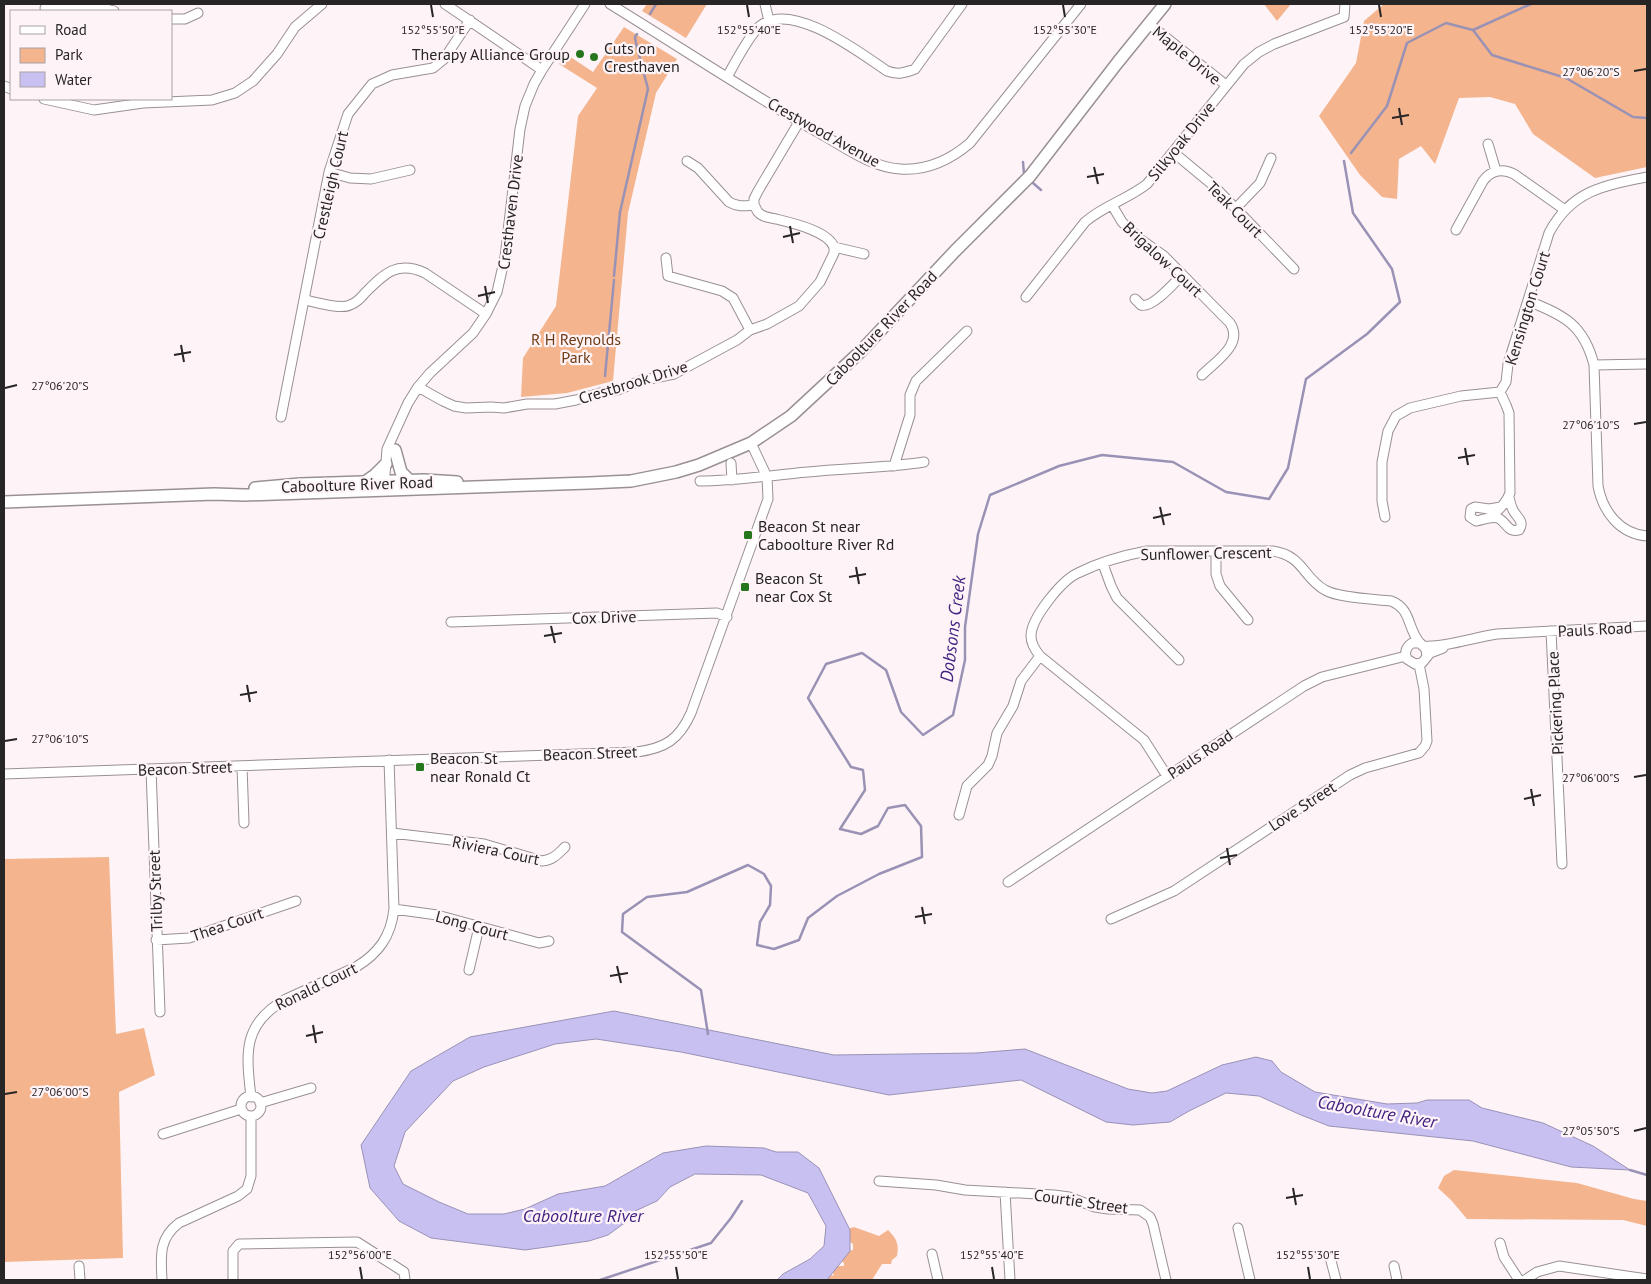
<svg xmlns="http://www.w3.org/2000/svg" width="1651" height="1284" font-family="'PT Sans',sans-serif">
	<rect width="100%" height="100%" fill="#fef4f8"/>
	<!-- green -->
	<path fill="#f4b48d" d="M647,4H707L686,38L642,11Z
		M1264,4H1291L1277,21Z
		M1384,4H1647V167L1595,178L1533,134L1515,104L1490,97L1459,98L1435,164L1421,146L1399,159L1397,199L1382,197L1360,175L1319,116L1356,63L1364,21Z
		M624,27L677,59L656,93L628,213L613,381L567,393L521,397L523,358L556,306L578,116L597,88L559,64L566,54L593,72Z
		M109,857L116,1034L144,1028L155,1075L119,1092L123,1258L4,1262V859Z
		M1454,1170L1577,1183L1634,1199L1647,1201V1226L1623,1220L1467,1219L1451,1200L1438,1188L1444,1176Z
		M854,1227L879,1236L888,1230C897,1239 899,1244 897,1256L892,1260L891,1264H882L872,1280H823L826,1277L834,1275L832,1271L836,1266H844V1263L840,1260L844,1252L853,1250V1244L843,1237L844,1230Z"/>
	<!-- water -->
	<path fill="#c9c0f2" stroke="#9992b5" d="M614,1011L834,1055L976,1053L1025,1049L1128,1089L1152,1093L1167,1091L1222,1065L1256,1057L1272,1061L1281,1072L1315,1092L1387,1104L1417,1103L1427,1100H1469L1482,1108L1543,1123L1593,1146L1630,1170L1571,1167L1473,1141L1329,1126L1301,1115L1259,1096L1226,1093L1189,1111L1170,1122L1133,1125L1106,1122L1021,1080L889,1095L681,1052L596,1039L555,1044L484,1067L453,1081L405,1132L394,1166L403,1184L439,1202L468,1214H504L525,1209L558,1194L605,1186L663,1153L706,1146L764,1148L776,1152H798L819,1168L850,1230V1251L827,1280H777L783,1274L810,1259L824,1246L826,1226L808,1193L761,1175L695,1174L670,1187L657,1201L633,1212L630,1219L608,1235L589,1241L525,1250L431,1238L399,1221L370,1188L361,1145L411,1071L470,1037Z"/>
	<g fill="none" stroke-linecap="round" stroke-linejoin="round">
		<!-- stream -->
		<path stroke="#9992b5" stroke-width="2.5" d="M650,14L656,4
			M1473,30L1492,55L1566,78L1633,117L1647,118
			M1351,153L1387,106L1407,43L1446,23L1473,30L1531,4
			M1023,162L1024,174
			M1033,183L1041,190
			M614,276L620,212L648,89L636,43L635,37L637,34
			M605,376L614,280
			M708,1034L701,990L622,932L623,914L647,897L687,892L748,865L764,874L771,886L770,905L760,922L757,945L774,949L799,940L808,918L837,896L879,874L922,857L921,826L905,805L888,808L878,826L861,834L840,829L865,790L863,770L851,767L808,698L826,664L862,653L886,670L901,712L923,735L953,715L965,660V627L978,534L990,495L1059,466L1102,455L1173,462L1226,492L1269,499L1288,468L1306,379L1367,334L1400,302L1392,269L1353,213L1344,161
			M1630,1170L1647,1175
			M600,1280L711,1243L731,1218L742,1201"/>
		<defs>
			<path id="minor" d="M445,4L542,70
				M610,4C680,47 749,93 821,134C846,148 871,167 900,169C927,171 950,160 970,143L1081,4
				M765,4L769,21
				M45,8L97,7L114,11
				M171,19H185L198,13
				M1149,24L1226,85
				M727,77C735,63 749,35 760,26C792,0 860,53 887,71C898,75 904,73 915,69L962,4
				M4,86L11,89
				M44,99L94,110L143,103L212,100L235,93L253,81L277,54L295,27L322,4
				M1488,144L1496,171
				M1173,152L1214,186L1294,269
				M687,161L698,168L729,202C738,207 744,206 754,205C756,207 756,210 758,212C762,217 770,218 776,219C792,223 828,231 834,247L864,254
				M329,172L350,178L371,179L410,170
				M754,205V199L758,191L799,122
				M1112,205L1122,222L1140,239L1164,256L1230,323C1244,344 1216,361 1202,375
				M1236,208L1260,183L1271,158
				M1456,230L1483,181C1491,170 1503,168 1514,174L1565,210
				M666,258L668,276L722,291L733,298L750,330
				M1026,297L1085,222C1103,206 1128,199 1147,184L1244,64L1259,52L1274,44L1344,17L1345,4
				M1135,299C1137,301 1139,303 1141,305C1152,309 1175,282 1182,275
				M305,300C316,302 340,310 350,305C356,303 361,298 365,293C384,274 397,260 425,273L486,314
				M1528,301C1564,315 1584,325 1594,365L1598,486C1603,512 1620,534 1647,536
				M1594,365L1647,364
				M418,387L443,401L454,406L466,408L491,407L504,408L527,404H555L576,400L600,393L618,390L640,381L674,374L737,340L750,330L767,324L799,306L820,282L834,253V247
				M281,417L329,172L348,114L372,84L392,75L433,68L444,59L470,20
				M731,463L732,480
				M894,466L910,415V395L916,381L967,331
				M700,481C737,481 772,475 808,472C847,468 885,468 924,462
				M384,487L387,449L408,403L418,387L430,373L473,333L486,314L497,292L505,257L520,129L525,106L534,84L542,70L585,4
				M1501,507L1489,509L1475,507L1471,509L1470,517L1476,521C1483,520 1490,516 1498,518C1507,522 1507,533 1519,530C1525,521 1517,518 1513,510C1511,506 1510,502 1509,497
				M1385,517L1382,501V462L1388,431L1396,416L1410,408L1461,396L1500,392
				M1488,518C1497,512 1506,504 1510,493L1509,413L1506,405L1500,392L1506,382L1508,364L1549,233C1571,191 1604,185 1647,177
				M1216,551V574L1220,586L1248,620
				M1103,564L1111,586L1117,598L1179,660
				M451,622L717,613L727,617
				M1551,631L1562,864
				M1424,646C1443,648 1476,637 1497,634L1647,626
				M1427,657L1426,649L1420,643H1412C1406,647 1404,653 1407,659L1415,664L1422,663L1430,653L1443,648
				M242,766L244,823
				M151,769L160,1012
				M4,774L637,752C665,748 679,740 691,713L768,499L767,477L751,443
				M1167,776L1144,740L1040,656C1035,650 1031,644 1031,636C1031,618 1062,580 1078,573C1098,563 1125,555 1147,551H1273C1304,556 1303,578 1325,590C1338,598 1375,599 1391,601C1412,609 1407,629 1420,643
				M959,815L967,786L988,765L992,756L997,733L1013,706L1021,681L1040,656
				M392,833L484,844L542,861C553,860 558,854 565,847
				M1008,882L1304,686L1322,677L1406,656
				M394,909L437,915L539,943L549,941
				M1111,919L1174,891L1350,775L1365,768L1419,753L1425,746L1427,741L1424,689L1419,664
				M156,940L189,938L296,901
				M469,970L479,927
				M241 1106a10 10 0 1 1 20 0a10 10 0 1 1-20 0Z
				M251,1097C246,1053 242,1024 286,999L356,967C379,953 391,936 394,909L389,760
				M260,1103L311,1088
				M163,1134L241,1109
				M879,1181L936,1185L965,1190L1054,1195L1069,1197L1095,1207L1108,1209L1140,1210L1150,1217L1153,1224L1166,1280
				M1005,1192L1010,1280
				M1238,1228L1250,1280
				M1500,1243L1504,1257L1519,1280
				M932,1254L938,1280
				M1330,1257L1336,1280
				M79,1266L80,1280
				M1394,1266L1397,1280
				M162,1280C161,1257 158,1239 179,1223L238,1196L247,1189L251,1176V1116
				M233,1280V1251L239,1244L357,1242L404,1272L405,1280
				M1525,1280L1537,1272L1559,1266L1647,1279"/>
			<path id="major" d="M395,450L401,472L410,481
				M365,482L375,475L386,464
				M255,488L300,484L424,480L457,482
				M4,502L214,494L244,495L589,483L631,481L676,472L699,465L751,443L791,416L861,351L955,251L1030,176L1118,62L1165,4"/>
		</defs>
		<!-- minor casing -->
		<use href="#minor" stroke="#999093" stroke-width="11"/>
		<!-- major casing -->
		<use href="#major" stroke="#999093" stroke-width="14"/>
		<!-- minor -->
		<use href="#minor" stroke="#fff" stroke-width="9"/>
		<!-- major -->
		<use href="#major" stroke="#fff" stroke-width="11"/>
	</g>
	<!-- ticks -->
	<path fill="none" stroke="#282526" stroke-width="2" d="M431,5L433,17M747,5L749,17M1063,5L1065,17M1379,5L1381,17M1634,71L1646,69M1399,108L1402,125M1392,118L1409,115M1094,167L1098,184M1087,177L1104,174M790,226L793,243M783,237L800,233M485,286L488,303M478,296L495,292M181,345L184,362M174,355L191,352M5,388L17,385M1634,424L1646,422M1465,448L1468,465M1458,458L1475,455M1160,507L1164,525M1153,518L1171,514M856,567L859,584M849,577L866,574M551,626L555,643M544,636L562,633M247,685L250,702M240,695L257,692M5,741L17,739M1634,777L1646,775M1531,789L1534,806M1524,799L1541,795M1227,848L1230,865M1220,858L1237,855M922,907L925,924M915,917L932,914M617,966L621,983M610,976L628,973M313,1025L316,1043M306,1036L323,1032M5,1094L17,1092M1634,1131L1646,1128M1293,1188L1296,1205M1286,1198L1303,1195M360,1267L362,1279M676,1267L678,1279M992,1267L994,1279M1308,1267L1310,1279"/>
	<!-- markers -->
	<g fill="#26761e" stroke="#fef4f8" stroke-width="2">
		<circle cx="580" cy="54" r="5"/>
		<circle cx="594" cy="57" r="5"/>
		<rect x="743" y="530" width="10" height="10" rx="2.5"/>
		<rect x="740" y="582" width="10" height="10" rx="2.5"/>
		<rect x="415" y="762" width="10" height="10" rx="2.5"/>
	</g>
	<g text-anchor="middle" stroke-width="4.5" stroke-linejoin="round" paint-order="stroke">
		<!-- poi labels -->
		<g font-size="16" fill="#282526" stroke="#fef4f8" text-anchor="start">
			<text x="604" y="54">Cuts on<tspan x="604" dy="18">Cresthaven</tspan></text>
			<text x="570" y="60" text-anchor="end">Therapy Alliance Group</text>
			<text x="758" y="532">Beacon St near<tspan x="758" dy="18">Caboolture River Rd</tspan></text>
			<text x="755" y="584">Beacon St<tspan x="755" dy="18">near Cox St</tspan></text>
			<text x="430" y="764">Beacon St<tspan x="430" dy="18">near Ronald Ct</tspan></text>
		</g>
		<!-- street labels -->
		<g font-size="16" fill="#282526" stroke="#fef4f8">
			<text transform="translate(1187 55) rotate(39)" y="6">Maple Drive</text>
			<text transform="translate(824 132) rotate(29)" y="6">Crestwood Avenue</text>
			<text transform="translate(1181 141) rotate(-51)" y="6">Silkyoak Drive</text>
			<text transform="translate(330 185) rotate(-77)" y="6">Crestleigh Court</text>
			<text transform="translate(1235 209) rotate(45)" y="6">Teak Court</text>
			<text transform="translate(510 212) rotate(-83)" y="6">Cresthaven Drive</text>
			<text transform="translate(1163 259) rotate(43)" y="6">Brigalow Court</text>
			<text transform="translate(1527 308) rotate(-73)" y="6">Kensington Court</text>
			<text transform="translate(881 328) rotate(-46)" y="6">Caboolture River Road</text>
			<text transform="translate(633 382) rotate(-17)" y="6">Crestbrook Drive</text>
			<text transform="translate(357 484) rotate(-2)" y="6">Caboolture River Road</text>
			<text transform="translate(1206 553) rotate(-1)" y="6">Sunflower Crescent</text>
			<text transform="translate(604 617) rotate(-2)" y="6">Cox Drive</text>
			<text transform="translate(1595 629) rotate(-3)" y="6">Pauls Road</text>
			<text transform="translate(1555 703) rotate(-93)" y="6">Pickering Place</text>
			<text transform="translate(590 753) rotate(-2)" y="6">Beacon Street</text>
			<text transform="translate(1200 754) rotate(-34)" y="6">Pauls Road</text>
			<text transform="translate(185 768) rotate(-2)" y="6">Beacon Street</text>
			<text transform="translate(1302 806) rotate(-33)" y="6">Love Street</text>
			<text transform="translate(496 850) rotate(12)" y="6">Riviera Court</text>
			<text transform="translate(155 891) rotate(-92)" y="6">Trilby Street</text>
			<text transform="translate(227 924) rotate(-19)" y="6">Thea Court</text>
			<text transform="translate(472 925) rotate(15)" y="6">Long Court</text>
			<text transform="translate(316 986) rotate(-26)" y="6">Ronald Court</text>
			<text transform="translate(1081 1201) rotate(8)" y="6">Courtie Street</text>
		</g>
		<!-- park labels -->
		<g font-size="16" fill="#6e3a16" stroke="#fef4f8">
			<text x="576" y="345">R H Reynolds<tspan x="576" dy="18">Park</tspan></text>
		</g>
		<!-- water labels -->
		<g font-size="18" font-style="italic" fill="#422380" stroke="#fef4f8">
			<text transform="translate(953 629) rotate(-83)" y="6">Dobsons Creek</text>
			<text transform="translate(1377 1112) rotate(10)" y="6">Caboolture River</text>
			<text x="583" y="1222">Caboolture River</text>
		</g>
	</g>
	<g font-size="12" text-anchor="middle" fill="#282526" stroke="#fef4f8" stroke-width="4.5" stroke-linejoin="round" paint-order="stroke">
		<text x="433" y="34">152°55'50"E</text>
		<text x="749" y="34">152°55'40"E</text>
		<text x="1065" y="34">152°55'30"E</text>
		<text x="1381" y="34">152°55'20"E</text>
		<text x="1591" y="76">27°06'20"S</text>
		<text x="60" y="390">27°06'20"S</text>
		<text x="1591" y="429">27°06'10"S</text>
		<text x="60" y="743">27°06'10"S</text>
		<text x="1591" y="782">27°06'00"S</text>
		<text x="60" y="1096">27°06'00"S</text>
		<text x="1591" y="1135">27°05'50"S</text>
		<text x="360" y="1259">152°56'00"E</text>
		<text x="676" y="1259">152°55'50"E</text>
		<text x="992" y="1259">152°55'40"E</text>
		<text x="1308" y="1259">152°55'30"E</text>
	</g>
	<!-- border -->
	<rect width="1651" height="1284" fill="none" stroke="#282526" stroke-width="10"/>
	<!-- legend -->
	<rect x="10" y="10" width="162" height="90" fill="#fef4f8" stroke="#a8a1a4"/>
	<rect x="20" y="26" width="25" height="8" fill="#ffffff" stroke="#a8a1a4"/>
	<text x="55" y="35" font-size="15" fill="#282526">Road</text>
	<rect x="20" y="48" width="25" height="15" fill="#f4b48d" stroke="#a8a1a4"/>
	<text x="55" y="60" font-size="15" fill="#282526">Park</text>
	<rect x="20" y="72" width="25" height="15" fill="#c9c0f2" stroke="#a8a1a4"/>
	<text x="55" y="85" font-size="15" fill="#282526">Water</text>
</svg>
